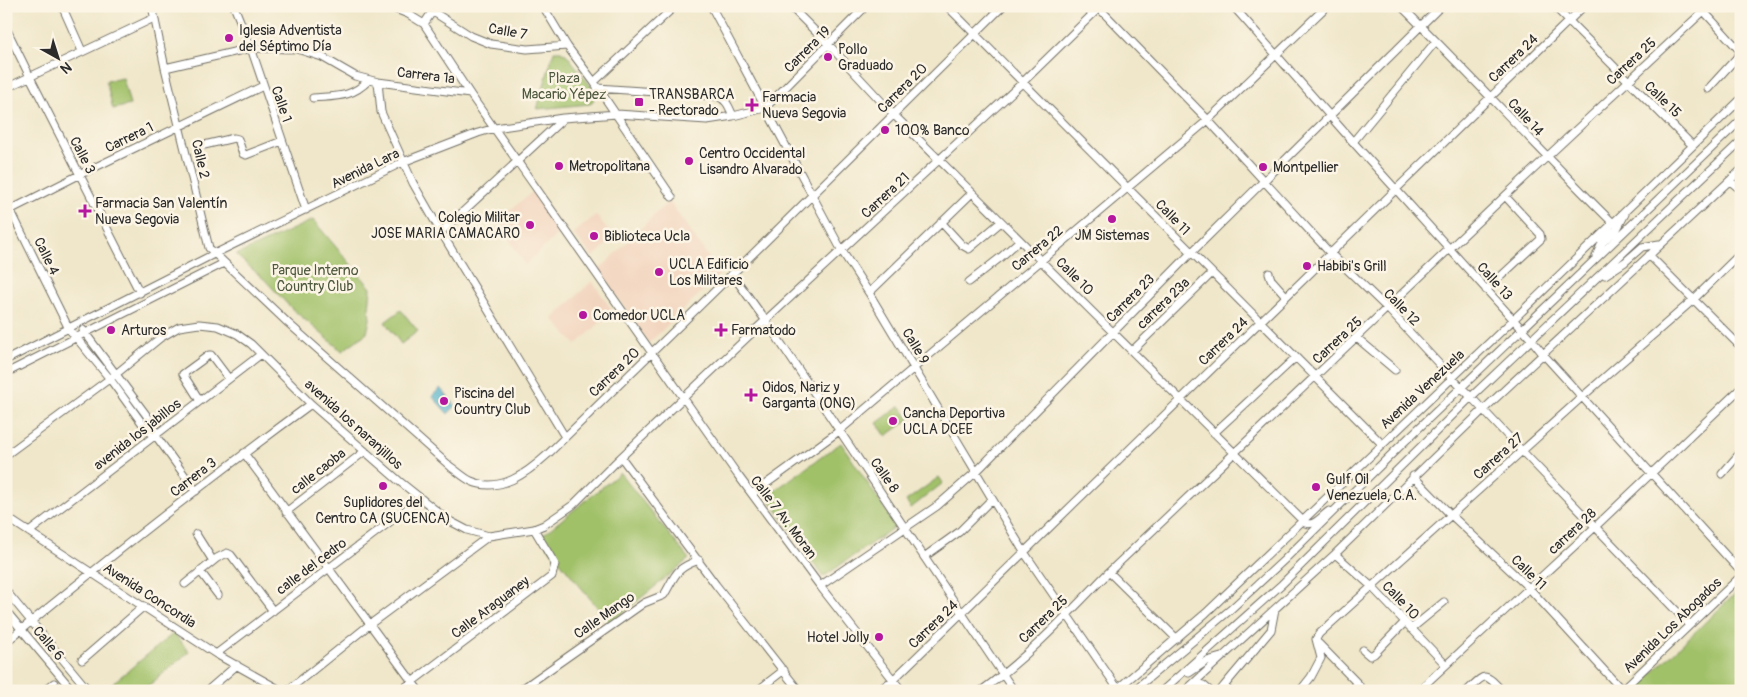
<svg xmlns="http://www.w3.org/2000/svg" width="1747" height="697" font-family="Pangolin,sans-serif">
	<rect width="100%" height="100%" fill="#fcf5e5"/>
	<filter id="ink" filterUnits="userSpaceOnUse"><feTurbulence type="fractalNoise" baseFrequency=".02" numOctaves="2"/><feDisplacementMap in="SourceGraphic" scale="10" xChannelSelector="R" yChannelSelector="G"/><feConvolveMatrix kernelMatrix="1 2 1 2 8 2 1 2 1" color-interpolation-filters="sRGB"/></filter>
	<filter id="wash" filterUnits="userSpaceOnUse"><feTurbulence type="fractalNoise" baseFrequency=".0096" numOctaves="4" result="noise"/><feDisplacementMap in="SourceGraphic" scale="20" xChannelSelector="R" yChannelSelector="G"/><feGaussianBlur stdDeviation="1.12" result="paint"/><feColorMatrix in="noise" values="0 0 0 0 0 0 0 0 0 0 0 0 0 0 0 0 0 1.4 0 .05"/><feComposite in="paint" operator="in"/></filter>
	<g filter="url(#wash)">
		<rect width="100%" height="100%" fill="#f0e7ca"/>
		<!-- built -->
		<path fill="#f2d4be" d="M536,189L562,230L525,265L498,220Z
			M669,201L720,274L649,343L599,270Z
			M596,215L614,238L593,257L573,234Z
			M592,281L613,311L576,345L553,319Z"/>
		<!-- green -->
		<path fill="#a1c169" stroke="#66764a" d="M554,51H561L567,55L594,90L595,98L590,104L537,109Z
			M123,78L130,105L113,109L106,81Z
			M313,220L371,288L369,309L370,319L367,333L342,351L290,307L265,280L236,255Z
			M401,310L418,331L401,344L385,322Z
			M900,406L910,419L886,436L877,423Z
			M841,443L896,526L823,577L767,496Z
			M620,473L689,559L610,623L540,537Z
			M939,477L943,483L911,508L906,501Z
			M1739,590L1741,591V691H1633Z
			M174,633L189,652L142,691H103Z"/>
		<!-- water -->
		<path fill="#49afc9" stroke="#3a6d7a" d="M440,388L456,406L448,414L432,396Z"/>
	</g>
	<g filter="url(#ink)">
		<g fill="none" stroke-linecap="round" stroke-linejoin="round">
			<defs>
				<path id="minor" d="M62,6L82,51
					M152,6L165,68L251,48L297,49L322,57L355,76L378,82L470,94L737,474L820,586L902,691
					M234,6L251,48L306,210
					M388,6L408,14L424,24L432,12
					M424,6L471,36L491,44L527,49L567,46
					M543,6L567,46L594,82L672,197
					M711,6L842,251L869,293L1024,552L1118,689
					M790,6L829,45L893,114L1305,523C1314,527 1322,516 1329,511
					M947,6L1382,444
					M1097,6L1208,120L1330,253L1388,309L1452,378L1471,397L1522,451L1690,625
					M1233,6L1353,142L1531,339L1543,354L1741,572
					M1401,6C1473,77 1541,152 1613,223
					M1554,6L1692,145
					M1699,6L1741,52
					M424,24L470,94
					M6,28L30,77L140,293
					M165,68L209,248L288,323L451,467C457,471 464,478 471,481C500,494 527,473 548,454L763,244L1003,6
					M378,82L381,112L413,183L441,232L565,437
					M594,82L675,6
					M6,88L154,18
					M597,88L716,96C727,99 729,107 733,116
					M1708,89L1741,53
					M313,98C337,96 351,98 369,80
					M765,108L866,6
					M1353,142L1436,41
					M200,146L234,138L238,139L243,154L246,155L282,141
					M1730,181L1741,190
					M6,201L69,329L110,379L147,430L156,436L196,491
					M6,212L79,175L263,86
					M941,222L962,245L969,249L1001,222
					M441,232L563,119
					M1649,255L1741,347
					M1596,256L1602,243L1617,229L1625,214
					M1269,273L1271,279L1286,296
					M732,274L766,321L1014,691
					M1605,275L1625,262L1642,247L1659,244
					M969,282L1001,257L1020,240
					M1486,290L1541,239L1540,234L1505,196
					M869,293L972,193
					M83,330L153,424L156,436
					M1357,338L1395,370
					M1132,351L1212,273
					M6,360L214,254L403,162L478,133L495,128L563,118L617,114L707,120L733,116L765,108
					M6,373L224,263
					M200,401L183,374L209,355H211L229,379
					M1214,433L1295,358
					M244,453L419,691
					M6,455L116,374L160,338L179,327L199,324L218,326L237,334L251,344L311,404L399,481L448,520L467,530L489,536L534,529L544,525L573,505L618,460L754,331L1022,83L1101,6
					M621,457L716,585L799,691
					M1722,474L1741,452
					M1413,476L1451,515L1529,588L1622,690
					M752,494L839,431L1208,120L1327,6
					M286,512L365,451
					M6,517L216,654L282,691
					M29,532L260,355
					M196,534L213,561
					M1335,554L1371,586L1446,665
					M924,557L959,532L992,499
					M200,571L218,595
					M1109,572L1177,639
					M185,584L217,558L227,553L231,555L273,611
					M820,586L937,506L976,472L1191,253L1441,6
					M6,591L89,691
					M6,611L73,691
					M1411,629L1444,602
					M6,642C106,560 207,480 311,404
					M1319,644L1359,685
					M1363,650L1370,656L1374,654L1405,622
					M216,654L420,499
					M82,660L144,606
					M1189,673L1207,661L1221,657
					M1195,683L1203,685L1210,691
					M1224,686L1271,630L1275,609
					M44,691L54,683
					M207,691L237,665
					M287,691L369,625L489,536
					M400,691L552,576L555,564L534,529
					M519,691L644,603L664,595C676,575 674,569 699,560
					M757,691L784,670
					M878,691L894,679L1584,6
					M981,691C1028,657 1069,613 1109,572L1505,196L1709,6
					M1115,691L1206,613L1513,320L1741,99
					M1133,691L1230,610L1284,560L1399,447L1741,120
					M1162,691L1282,584L1471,397L1741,141
					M1185,691L1335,554L1483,410L1741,170
					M1220,691L1224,686L1229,691
					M1300,691L1311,677L1321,658L1316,639L1319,634L1582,397L1693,300L1741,253
					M1418,691L1595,527L1741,388
					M1467,691C1485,674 1484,671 1502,691
					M1621,691L1741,576"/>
			</defs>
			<!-- minor casing -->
			<use href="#minor" stroke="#706d63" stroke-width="9"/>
			<!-- minor -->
			<use href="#minor" stroke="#fff" stroke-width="7"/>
		</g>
	</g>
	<!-- markers -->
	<g fill="#b5179e" stroke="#fcf5e5" stroke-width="2">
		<circle cx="229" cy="38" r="5"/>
		<circle cx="828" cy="57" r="5"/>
		<rect x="634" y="97" width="10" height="10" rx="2.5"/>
		<path d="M749.5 97.5h5v5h5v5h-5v5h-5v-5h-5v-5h5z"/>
		<circle cx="885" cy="130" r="5"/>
		<circle cx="689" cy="161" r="5"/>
		<circle cx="559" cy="166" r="5"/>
		<circle cx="1263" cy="167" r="5"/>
		<path d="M82.5 203.5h5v5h5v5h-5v5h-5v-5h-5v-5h5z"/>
		<circle cx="1112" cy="219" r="5"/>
		<circle cx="530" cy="225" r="5"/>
		<circle cx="594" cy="236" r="5"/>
		<circle cx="1307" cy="266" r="5"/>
		<circle cx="659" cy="272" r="5"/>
		<circle cx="583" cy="315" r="5"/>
		<circle cx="111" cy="330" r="5"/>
		<path d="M718.5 322.5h5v5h5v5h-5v5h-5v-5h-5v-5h5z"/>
		<path d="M748.5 387.5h5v5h5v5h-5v5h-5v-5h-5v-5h5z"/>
		<circle cx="444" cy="401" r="5"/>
		<circle cx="893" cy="421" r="5"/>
		<circle cx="383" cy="486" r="5"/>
		<circle cx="1316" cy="487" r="5"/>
		<circle cx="879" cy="637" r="5"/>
	</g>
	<g text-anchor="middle" stroke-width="5" stroke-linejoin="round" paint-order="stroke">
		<!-- poi labels -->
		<g font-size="14" fill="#2b2b2b" stroke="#fcf5e5" text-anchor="start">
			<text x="239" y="35">Iglesia Adventista<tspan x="239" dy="16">del Séptimo Día</tspan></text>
			<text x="838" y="54">Pollo<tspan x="838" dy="16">Graduado</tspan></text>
			<text x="649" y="99">TRANSBARCA<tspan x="649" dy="16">- Rectorado</tspan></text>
			<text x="762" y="102">Farmacia<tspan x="762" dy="16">Nueva Segovia</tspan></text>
			<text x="895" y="135">100% Banco</text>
			<text x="699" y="158">Centro Occidental<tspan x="699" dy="16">Lisandro Alvarado</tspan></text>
			<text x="569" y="171">Metropolitana</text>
			<text x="1273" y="172">Montpellier</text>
			<text x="95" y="208">Farmacia San Valentín<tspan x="95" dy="16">Nueva Segovia</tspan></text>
			<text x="520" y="222" text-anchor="end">Colegio Militar<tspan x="520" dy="16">JOSE MARIA CAMACARO</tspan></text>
			<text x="1112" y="240" text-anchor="middle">JM Sistemas</text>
			<text x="604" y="241">Biblioteca Ucla</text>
			<text x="669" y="269">UCLA Edificio<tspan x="669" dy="16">Los Militares</tspan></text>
			<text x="1317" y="271">Habibi's Grill</text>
			<text x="593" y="320">Comedor UCLA</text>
			<text x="121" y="335">Arturos</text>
			<text x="731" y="335">Farmatodo</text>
			<text x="762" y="392">Oidos, Nariz y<tspan x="762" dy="16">Garganta (ONG)</tspan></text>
			<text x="454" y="398">Piscina del<tspan x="454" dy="16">Country Club</tspan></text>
			<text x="903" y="418">Cancha Deportiva<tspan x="903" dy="16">UCLA DCEE</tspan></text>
			<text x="1326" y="484">Gulf Oil<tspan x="1326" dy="16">Venezuela, C.A.</tspan></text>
			<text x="383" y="507" text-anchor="middle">Suplidores del<tspan x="383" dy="16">Centro CA (SUCENCA)</tspan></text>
			<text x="869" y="642" text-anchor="end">Hotel Jolly</text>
		</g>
		<!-- street labels -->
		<g font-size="14" fill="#2b2b2b" stroke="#fcf5e5">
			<text transform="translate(508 31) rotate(10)" y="5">Calle 7</text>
			<text transform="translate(807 49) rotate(-45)" y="5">Carrera 19</text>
			<text transform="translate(1513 58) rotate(-44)" y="5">Carrera 24</text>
			<text transform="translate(1631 61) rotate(-43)" y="5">Carrera 25</text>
			<text transform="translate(426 75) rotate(7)" y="5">Carrera 1a</text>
			<text transform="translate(902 88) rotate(-45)" y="5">Carrera 20</text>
			<text transform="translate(1663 99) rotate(44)" y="5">Calle 15</text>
			<text transform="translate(282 104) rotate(71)" y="5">Calle 1</text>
			<text transform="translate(1526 117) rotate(47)" y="5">Calle 14</text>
			<text transform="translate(129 137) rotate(-26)" y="5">Carrera 1</text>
			<text transform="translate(83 155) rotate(63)" y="5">Calle 3</text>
			<text transform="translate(201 159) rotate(77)" y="5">Calle 2</text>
			<text transform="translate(365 168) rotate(-26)" y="5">Avenida Lara</text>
			<text transform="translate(885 195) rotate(-43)" y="5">Carrera 21</text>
			<text transform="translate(1173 217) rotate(46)" y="5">Calle 11</text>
			<text transform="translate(1037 248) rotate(-40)" y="5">Carrera 22</text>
			<text transform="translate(47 256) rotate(64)" y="5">Calle 4</text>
			<text transform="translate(1075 276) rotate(45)" y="5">Calle 10</text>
			<text transform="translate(1495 281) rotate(48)" y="5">Calle 13</text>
			<text transform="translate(1130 298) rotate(-45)" y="5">Carrera 23</text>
			<text transform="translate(1163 303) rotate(-44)" y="5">carrera 23a</text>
			<text transform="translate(1402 307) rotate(46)" y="5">Calle 12</text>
			<text transform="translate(1337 340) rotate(-43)" y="5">Carrera 25</text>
			<text transform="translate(1223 341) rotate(-44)" y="5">Carrera 24</text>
			<text transform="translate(916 346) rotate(59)" y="5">Calle 9</text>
			<text transform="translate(614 372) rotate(-44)" y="5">Carrera 20</text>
			<text transform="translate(1422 389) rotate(-43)" y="5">Avenida Venezuela</text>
			<text transform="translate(354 424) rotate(42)" y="5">avenida los naranjillos</text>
			<text transform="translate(137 434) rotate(-38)" y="5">avenida los jabillos</text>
			<text transform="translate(1498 456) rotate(-42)" y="5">Carrera 27</text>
			<text transform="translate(318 471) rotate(-38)" y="5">calle caoba</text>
			<text transform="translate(885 475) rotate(55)" y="5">Calle 8</text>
			<text transform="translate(193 477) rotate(-38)" y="5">Carrera 3</text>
			<text transform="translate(784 517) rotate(53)" y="5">Calle 7 Av. Moran</text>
			<text transform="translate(1572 531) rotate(-43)" y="5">carrera 28</text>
			<text transform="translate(311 566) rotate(-37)" y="5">calle del cedro</text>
			<text transform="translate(1529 572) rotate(44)" y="5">Calle 11</text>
			<text transform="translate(150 595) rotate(33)" y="5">Avenida Concordia</text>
			<text transform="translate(1401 600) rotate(46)" y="5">Calle 10</text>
			<text transform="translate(490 607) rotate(-37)" y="5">Calle Araguaney</text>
			<text transform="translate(604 615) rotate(-35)" y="5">Calle Mango</text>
			<text transform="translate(1043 619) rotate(-44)" y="5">Carrera 25</text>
			<text transform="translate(933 624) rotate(-44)" y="5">Carrera 24</text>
			<text transform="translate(1672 625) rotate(-44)" y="5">Avenida Los Abogados</text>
			<text transform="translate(49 643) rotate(50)" y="5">Calle 6</text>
		</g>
		<!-- park labels -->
		<g font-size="14" fill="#4e583e" stroke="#fcf5e5">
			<text x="564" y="83">Plaza<tspan x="564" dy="16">Macario Yépez</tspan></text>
			<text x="315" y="275">Parque Interno<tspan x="315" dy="16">Country Club</tspan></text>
		</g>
	</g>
	<!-- margin -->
	<rect width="1747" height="697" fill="none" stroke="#fcf5e5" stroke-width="25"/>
	<!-- north arrow -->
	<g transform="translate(58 58) rotate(141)" stroke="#fcf5e5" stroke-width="4" paint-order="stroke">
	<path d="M0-4L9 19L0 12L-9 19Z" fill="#2b2b2b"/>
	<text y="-8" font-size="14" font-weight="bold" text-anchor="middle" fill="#2b2b2b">N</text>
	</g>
</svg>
